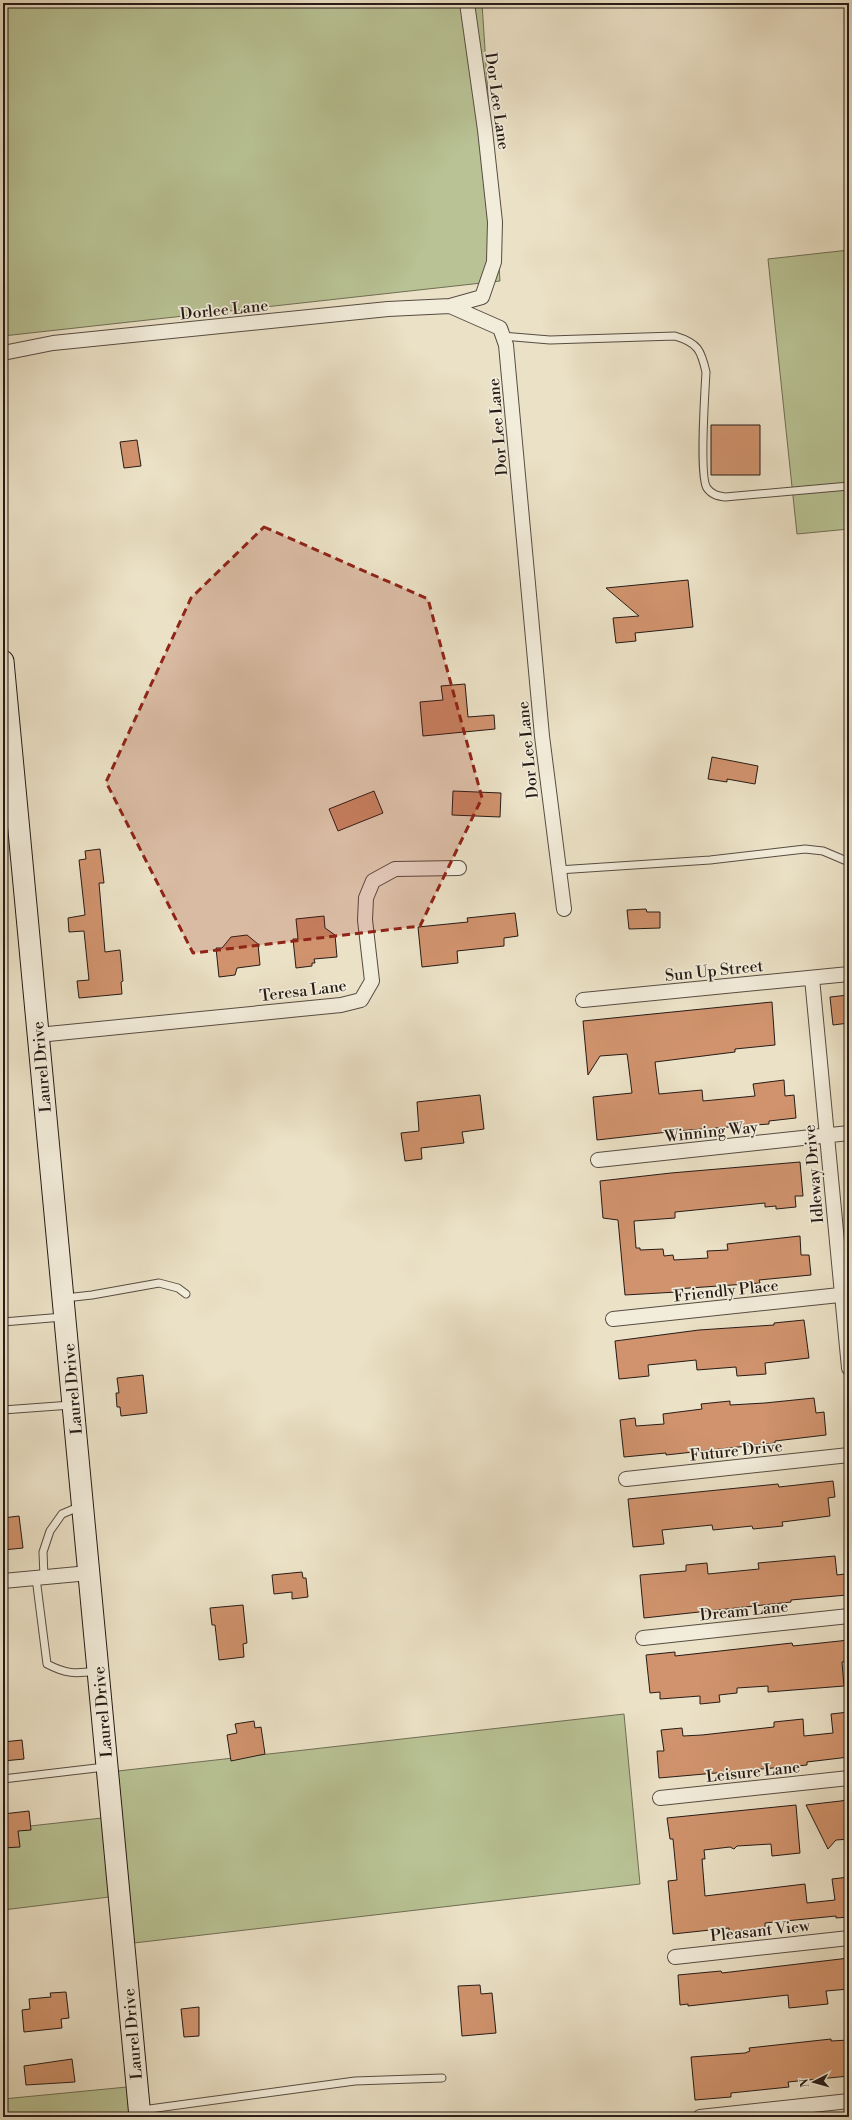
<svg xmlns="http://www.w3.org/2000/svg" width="852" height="2120" font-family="'Libre Bodoni',serif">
	<rect width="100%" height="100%" fill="#ebe1c6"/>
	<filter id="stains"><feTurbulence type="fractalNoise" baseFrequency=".005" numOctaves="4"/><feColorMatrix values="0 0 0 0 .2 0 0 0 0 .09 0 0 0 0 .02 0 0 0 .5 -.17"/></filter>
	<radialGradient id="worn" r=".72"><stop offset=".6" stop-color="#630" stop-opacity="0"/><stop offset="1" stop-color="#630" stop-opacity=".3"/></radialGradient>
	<!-- green -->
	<path fill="#b8c294" stroke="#6f6e55" d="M3,3H482L500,281L3,336Z
		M849,250V529L797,534L768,259Z
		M624,1714L640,1884L134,1943L118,1771Z
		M102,1818L109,1897L3,1910V1829Z
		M127,2087L130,2117H3V2099Z"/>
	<!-- building -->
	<path fill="#d0936d" stroke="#261b16" d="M711,425H760V475H711Z
		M137,440L141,466L124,468L120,442Z
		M688,580L693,627L635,633L636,641L616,643L613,618L639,616L606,588Z
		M465,684L468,717L494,715L495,729L423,736L420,702L443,700L441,686Z
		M712,757L758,766L755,784L727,779V782L708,779Z
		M374,791L383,813L338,831L329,809Z
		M453,791L501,793L500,817L452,815Z
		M100,849L104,883H99L105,952L120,950L123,981L121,982L122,994L79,998L77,981L89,980L84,931L69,932L68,918L85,915L79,860L86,859L85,851Z
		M646,909L647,912H660V928L629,929L627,910Z
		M515,913L518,936L504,938V946L457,951L458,963L422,967L418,927L468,922L467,918Z
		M324,916L325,928L335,935L337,957L314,959L315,963H312V966L296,968L293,939H298L296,919Z
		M247,935L258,944L260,965L237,968L235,975L219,977L216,948H222L231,937Z
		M849,995V1023L833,1025L830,997Z
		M772,1002L775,1045L735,1049V1052L655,1062L659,1094L702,1090L703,1101L755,1096L753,1084L784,1080L785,1096L794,1095L796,1118L769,1121V1124L677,1131L597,1140L593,1097L632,1093L628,1061L627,1054L600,1056L588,1075L583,1021Z
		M480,1095L484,1129L462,1132L464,1143L421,1148L422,1159L405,1161L401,1133L419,1131L417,1102Z
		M800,1162L803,1196H795L796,1207L776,1209V1206L765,1207V1203L675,1212V1218L634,1221L636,1248H640V1250L663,1249L664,1256L673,1255L674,1260L708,1258L707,1251L728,1250L727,1244L800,1236L801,1255H809L811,1275L759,1280L760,1283L676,1289L677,1292L625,1295L618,1220L603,1218L600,1181L671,1173Z
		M804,1320L809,1358L765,1363L766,1374L737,1376L736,1367L697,1370L696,1360L648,1365L649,1376L619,1379L615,1341L699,1330L774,1325V1323Z
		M143,1375L147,1413L121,1416L120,1407H117L116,1393H119L117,1378Z
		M814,1398L816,1413L824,1412L826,1435L775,1441V1443L666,1455V1453L624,1457L620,1420L635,1418L636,1426L664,1424L663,1414L702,1409L701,1404L730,1401V1405L765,1403Z
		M833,1481L835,1497L828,1498L830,1516L782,1522L783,1526L753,1529L752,1526L713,1530L712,1525L662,1530L664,1544L633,1547L628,1499L778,1484L779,1487Z
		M19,1516L23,1548L3,1550V1518Z
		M835,1556L837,1575L845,1574L847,1595L791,1600V1602L644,1618L640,1575L686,1571V1565L707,1563L708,1574L759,1569L758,1563Z
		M302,1572L303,1578H306L308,1597L292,1599V1592L274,1594L272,1575Z
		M243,1605L247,1643L243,1644L244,1657L219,1660L215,1625H212L210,1608Z
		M849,1640V1661L842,1662L844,1686L768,1692V1686L737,1688V1693L719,1695L720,1702L700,1704V1696L660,1699V1692L650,1693L646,1655L675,1652V1656L792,1643L793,1646Z
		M849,1712V1757L807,1762V1765L659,1778L657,1751H664L661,1730L682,1728L683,1736L702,1735L774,1727V1722L803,1719L804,1736L833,1733L831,1714Z
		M254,1721L255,1728L261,1727L265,1754L231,1761L227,1735L237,1733L235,1724Z
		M22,1740L24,1759L3,1761V1742Z
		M849,1800V1839L836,1840L828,1849L806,1805Z
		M796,1805L800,1853L772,1856L771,1844L737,1846L734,1849L730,1847L704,1850L705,1859H702L705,1896L805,1884L807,1903L835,1900L832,1879L849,1877V1917L836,1918V1916L765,1923V1928L729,1932V1928L673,1934L668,1881L677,1880L673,1839H670L667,1818Z
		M29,1811L31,1830L18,1831L20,1847L3,1848V1814Z
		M849,1958V1989L826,1991L828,2004L789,2008L788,1995L688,2006V2004L680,2005L678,1975L721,1971L722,1973Z
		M480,1985L481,1994L492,1993L496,2033L462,2036L458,1986Z
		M66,1992L69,2018L61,2019L62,2028L24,2032L22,2010L30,2009L29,1999L51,1997L50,1993Z
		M199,2007V2036L184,2037L181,2009Z
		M831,2039V2041L849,2040V2076L788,2082L789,2087L731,2093V2097L695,2100L691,2057L745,2053L750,2051L749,2048Z
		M72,2059L75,2082L26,2085L24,2066Z"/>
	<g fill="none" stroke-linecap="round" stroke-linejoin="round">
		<defs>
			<path id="lane" d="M503,336L550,340L675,336C698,343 701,350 706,372C705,391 699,477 707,488C712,495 718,496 725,497L849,486
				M558,870L710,860L805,849L823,851L849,862
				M65,1298L92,1295L159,1283L178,1288L186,1294
				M3,1322L63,1317
				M3,1410L71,1405
				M44,1577L43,1552L50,1531L62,1514L81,1506
				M36,1578L47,1664C66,1674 75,1674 96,1671
				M3,1779L105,1767
				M142,2110L355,2081L442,2078"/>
			<path id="street" d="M450,306L500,328L506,345L542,736L564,909
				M3,353L53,343L388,309L450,306L482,297L494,262L495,222L485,130L467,3
				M812,978L849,1368
				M583,1000L849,974
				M38,1035L341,1005L361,1000L372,981L365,920L366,898L373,881L395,869L459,868
				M598,1160L849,1133
				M613,1319L849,1294
				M626,1479L849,1455
				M3,1581L89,1573
				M643,1638L849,1616
				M660,1798L849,1778
				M675,1957L849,1938
				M700,2117L849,2101"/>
			<path id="secondary" d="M3,661L140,2117"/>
		</defs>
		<!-- lane casing -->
		<use href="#lane" stroke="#574c42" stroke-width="9"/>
		<!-- street casing -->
		<use href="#street" stroke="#574c42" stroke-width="16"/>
		<!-- secondary casing -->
		<use href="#secondary" stroke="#261b16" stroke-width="23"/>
		<!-- lane -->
		<use href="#lane" stroke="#f2ecda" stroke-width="7"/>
		<!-- street -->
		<use href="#street" stroke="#f2ecda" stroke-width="14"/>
		<!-- secondary -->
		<use href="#secondary" stroke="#f2ecda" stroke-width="21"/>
	</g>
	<!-- marked area -->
	<path fill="#8f2418" fill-opacity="0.2" stroke="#8f2418" stroke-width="3" stroke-dasharray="8 5" stroke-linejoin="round" d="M264,527L428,599L482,798L420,926L193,953L106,782L191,598Z"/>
	<g text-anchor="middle" stroke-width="3.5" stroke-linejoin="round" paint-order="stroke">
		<!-- street labels -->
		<g font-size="16" fill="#261b16" stroke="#f2ecda">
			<text transform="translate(498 101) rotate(82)" y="6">Dor Lee Lane</text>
			<text transform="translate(224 309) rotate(-6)" y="6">Dorlee Lane</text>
			<text transform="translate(497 427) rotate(-95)" y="6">Dor Lee Lane</text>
			<text transform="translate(527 750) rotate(-96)" y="6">Dor Lee Lane</text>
			<text transform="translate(714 970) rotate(-6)" y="6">Sun Up Street</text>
			<text transform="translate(303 990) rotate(-7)" y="6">Teresa Lane</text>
			<text transform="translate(41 1067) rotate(-95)" y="6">Laurel Drive</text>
			<text transform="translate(711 1131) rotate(-6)" y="6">Winning Way</text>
			<text transform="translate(813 1174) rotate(-95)" y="6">Idleway Drive</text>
			<text transform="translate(726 1290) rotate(-6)" y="6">Friendly Place</text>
			<text transform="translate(72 1389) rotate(-95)" y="6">Laurel Drive</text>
			<text transform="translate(736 1450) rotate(-6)" y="6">Future Drive</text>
			<text transform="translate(744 1610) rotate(-6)" y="6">Dream Lane</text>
			<text transform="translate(102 1712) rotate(-95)" y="6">Laurel Drive</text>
			<text transform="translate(753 1771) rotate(-6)" y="6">Leisure Lane</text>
			<text transform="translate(760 1930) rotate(-6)" y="6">Pleasant View</text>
			<text transform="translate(132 2034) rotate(-95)" y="6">Laurel Drive</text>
		</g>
	</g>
	<!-- margin -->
	<rect width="852" height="2120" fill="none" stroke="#ebe1c6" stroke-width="16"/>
	<rect x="4" y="4" width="844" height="2112" fill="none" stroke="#261b16" stroke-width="2"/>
	<rect x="8" y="8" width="836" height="2104" fill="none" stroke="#261b16"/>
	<!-- north arrow -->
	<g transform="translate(814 2082) rotate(264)" stroke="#f2ecda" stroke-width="3" paint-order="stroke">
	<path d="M0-3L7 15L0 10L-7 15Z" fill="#261b16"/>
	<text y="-6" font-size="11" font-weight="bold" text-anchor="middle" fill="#261b16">N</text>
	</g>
	<rect width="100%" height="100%" filter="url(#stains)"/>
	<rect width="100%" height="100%" fill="url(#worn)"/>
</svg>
